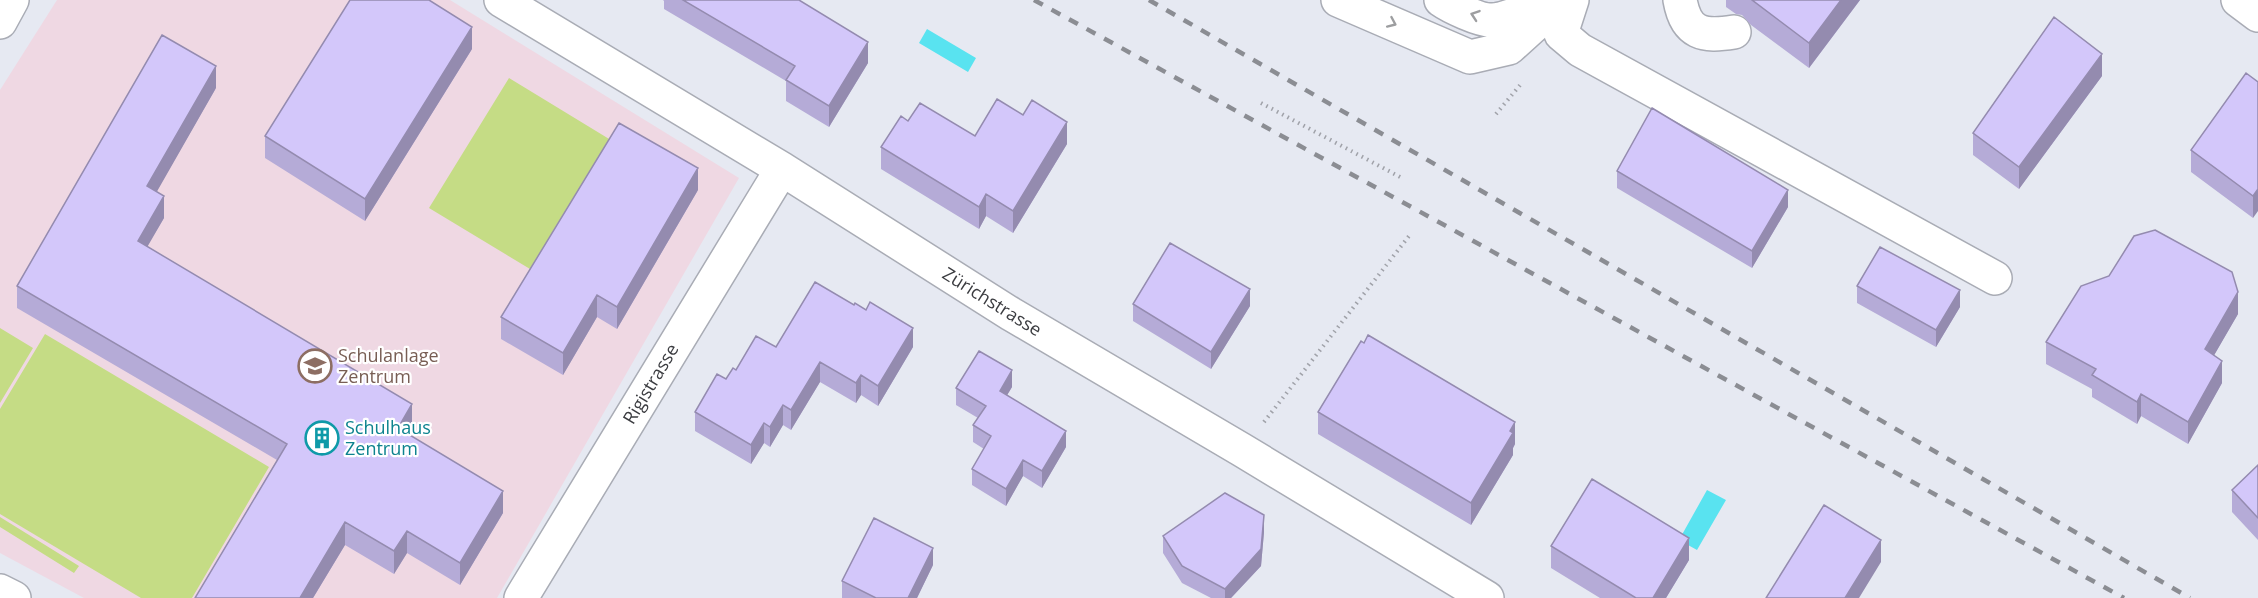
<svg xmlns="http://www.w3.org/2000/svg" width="2258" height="598" font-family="'Open Sans',sans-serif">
	<rect width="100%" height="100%" fill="#e6e9f2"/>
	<!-- education -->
	<path fill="#efd8e3" d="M57,0H450L739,178L497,598H84L0,553V90Z"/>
	<!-- green -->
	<path fill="#c5dc85" d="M509,78L619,145L540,275L429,208Z
		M0,328L33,348L0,403Z
		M45,334L269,467L192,598H141L0,514V409Z
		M0,517L79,566L74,573L0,527Z"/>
	<!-- water -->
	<path fill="#59e3f0" d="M927,29L976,58L968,72L919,43Z
		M1707,490L1726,500L1697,550L1679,540Z"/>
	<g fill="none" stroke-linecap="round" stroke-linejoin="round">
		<defs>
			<path id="minor" d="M501,0L782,169L1011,314L1242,450L1487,598
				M1338,0L1470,57L1509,48L1562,0
				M1441,0C1451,7 1479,20 1490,20C1502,21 1538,6 1549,0
				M1572,0L1561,34L1580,50L1995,278
				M1680,0C1686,34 1703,37 1734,32
				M0,22L12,0
				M0,591L14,598
				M521,598L782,169"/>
			<path id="major" d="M2238,0L2258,15"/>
		</defs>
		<!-- minor casing -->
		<use href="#minor" stroke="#a9acb5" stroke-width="36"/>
		<!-- major casing -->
		<use href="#major" stroke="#a9acb5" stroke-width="36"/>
		<!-- path -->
		<path stroke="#a0a2a9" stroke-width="4" stroke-dasharray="1.5 4.5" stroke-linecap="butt" d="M1261,103L1402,178
			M1496,114L1521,84
			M1264,422L1409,236"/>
		<!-- minor -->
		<use href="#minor" stroke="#fff" stroke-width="33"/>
		<!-- major -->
		<use href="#major" stroke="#fff" stroke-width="33"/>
		<!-- rail -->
		<path stroke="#8b8d93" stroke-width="4.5" stroke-dasharray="10 10" stroke-linecap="butt" d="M1034,0L2124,598
			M1149,0L2190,598"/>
	</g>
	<!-- wall -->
	<path fill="#b5abd7" d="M663,0H799L868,63L829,127L786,101V81L664,9V1Z
		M1726,0H1860L1809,68L1751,25L1742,15L1736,14L1726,7Z
		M472,49L365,221L265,158V136Z
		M2102,76L2019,189L1973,155V133Z
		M2258,82L2253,218L2191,172V150Z
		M216,88L156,192L164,218L147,246L412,426L407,434L503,513L460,585L407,553L394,574L345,545L313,598H195L277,460L17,308V286Z
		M908,121L975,136L1067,144L1013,233L986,216L979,229L881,169V147Z
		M1617,171L1788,207L1752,268L1617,188Z
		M698,190L617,329L597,317L563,375L501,339V317Z
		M1857,286L1960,307L1936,347L1857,303Z
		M1133,304L1250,306L1211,369L1133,321Z
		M2238,314L2214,355L2222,383L2188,444L2141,416L2137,424L2092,397V389L2046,364V342Z
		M776,347H913L878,406L861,395L856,403L820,382L791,430L783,425L770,447L764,443L751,464L695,431V412L736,370Z
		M1012,387L1007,395L1066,447L1042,488L1023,476L1006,506L972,485V469L984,449L973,442V425L978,418L956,405V388Z
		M1318,412L1515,444L1513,448V455L1471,525L1318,434Z
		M2258,465V540L2232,512V490Z
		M1264,532L1261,566L1231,598H1211L1182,583L1163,553V536Z
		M1551,546L1689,560L1666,598H1600L1551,568Z
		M933,565L917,598H842V581Z"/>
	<!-- shaded-wall -->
	<path fill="#948baf" d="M1841,0H1860L1809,68V43Z
		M472,27V49L365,221V199Z
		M868,42V63L829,127V106Z
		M2102,54V76L2019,189V167Z
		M216,66V88L147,209V186Z
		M1067,122V144L1013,233V211Z
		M698,168V190L617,329V307Z
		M2258,189V211L2253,218V196Z
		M1788,190V207L1752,268V251Z
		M986,194V216L979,229V207Z
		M164,196V218L138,263V241Z
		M1250,289V306L1211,369V352Z
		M1960,290V307L1936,347V330Z
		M2238,292V314L2205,371V349Z
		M597,295V317L563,375V353Z
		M913,328V347L878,406V386Z
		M2222,361V383L2188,444V422Z
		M820,362V382L791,430V410Z
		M1012,370V387L1000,407V391Z
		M861,375V395L856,403V383Z
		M2141,394V416L2137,424V402Z
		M412,404V426L398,450V428Z
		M783,405V425L770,447V427Z
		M1515,422V444L1513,448V455L1471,525V503Z
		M764,423V443L751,464V445Z
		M1066,431V447L1042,488V471Z
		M1023,460V476L1006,506V489Z
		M503,491V513L460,585V563Z
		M1264,515V532L1261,566L1231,598H1225V589Z
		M345,522V545L313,598H300Z
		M407,531V553L394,574V551Z
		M1689,538V560L1666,598H1653Z
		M1881,540V562L1859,598H1845Z
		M933,548V565L917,598H908Z"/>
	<!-- building -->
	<path fill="#d3c7fa" stroke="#948baf" stroke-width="1.5" d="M350,0H429L472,27L365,199L265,136Z
		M683,0H799L868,42L829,106L786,80L795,66Z
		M1752,0H1841L1809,43Z
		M2054,17L2102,54L2019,167L1973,133Z
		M162,35L216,66L147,186L164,196L138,241L412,404L398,428L503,491L460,563L407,531L394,551L345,522L300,598H195L287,444L17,286Z
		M2246,73L2258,82V189L2253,196L2191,150Z
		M997,99L1023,115L1032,100L1067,122L1013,211L986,194L979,207L881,147L901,116L908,121L920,103L975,136Z
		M1652,108L1788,190L1752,251L1617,171Z
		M619,123L698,168L617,307L597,295L563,353L501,317Z
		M2155,230L2232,272L2238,292L2205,349L2222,361L2188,422L2141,394L2137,402L2092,375L2096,369L2046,342L2081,286L2109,276L2134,236Z
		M1170,243L1250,289L1211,352L1133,304Z
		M1880,247L1960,290L1936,330L1857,286Z
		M815,282L854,305L855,303L866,310L870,302L913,328L878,386L861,375L856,383L820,362L791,410L783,405L770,427L764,423L751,445L695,412L717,374L726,379L733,368L736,370L756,336L776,347Z
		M1368,335L1515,422L1510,431L1513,433L1471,503L1318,412L1361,341L1364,343Z
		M979,351L1012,370L1000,391L1066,431L1042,471L1023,460L1006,489L972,469L991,436L973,425L986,406L956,388Z
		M2258,465V518L2232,490Z
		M1592,479L1689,538L1653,598H1636L1551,546Z
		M1225,493L1264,515L1261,549L1225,589L1182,566L1163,536Z
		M1824,505L1881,540L1845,598H1766Z
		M874,518L933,548L908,598H876L842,581Z"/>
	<!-- one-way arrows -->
	<defs><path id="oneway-chevron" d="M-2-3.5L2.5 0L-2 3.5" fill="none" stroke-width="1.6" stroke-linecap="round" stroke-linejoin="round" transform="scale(1.5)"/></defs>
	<g stroke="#9d9ea0">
		<use href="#oneway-chevron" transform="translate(1475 15) rotate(-161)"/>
		<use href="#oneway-chevron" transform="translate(1392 23) rotate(24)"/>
	</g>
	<!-- icons -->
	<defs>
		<symbol id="school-ring" viewBox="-11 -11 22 22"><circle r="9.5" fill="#fff" stroke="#8d6e63" stroke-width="1.5"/><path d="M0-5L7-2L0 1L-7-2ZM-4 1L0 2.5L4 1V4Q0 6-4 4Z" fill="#8d6e63"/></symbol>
		<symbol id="building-ring" viewBox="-11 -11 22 22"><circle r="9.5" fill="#fff" stroke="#0f9aa8" stroke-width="1.5"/><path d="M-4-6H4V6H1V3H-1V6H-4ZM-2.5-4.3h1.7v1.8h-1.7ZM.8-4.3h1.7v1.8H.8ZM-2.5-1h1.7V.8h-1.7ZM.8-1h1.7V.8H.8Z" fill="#0f9aa8"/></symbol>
	</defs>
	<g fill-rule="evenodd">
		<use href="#school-ring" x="296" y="347" width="38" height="38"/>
		<use href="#building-ring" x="303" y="419" width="38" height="38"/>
	</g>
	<g text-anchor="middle" stroke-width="4.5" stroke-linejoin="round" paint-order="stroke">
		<!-- street labels -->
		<g font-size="18" fill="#3b3c40" stroke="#fff">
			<text transform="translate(992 302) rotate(32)" y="6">Zürichstrasse</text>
			<text transform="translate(651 384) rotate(-59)" y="6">Rigistrasse</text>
		</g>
		<!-- education labels -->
		<g font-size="18" fill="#785e54" stroke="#fff" text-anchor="start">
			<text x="338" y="362">Schulanlage<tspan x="338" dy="21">Zentrum</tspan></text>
		</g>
		<!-- culture labels -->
		<g font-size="18" fill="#0d838f" stroke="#fff" text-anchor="start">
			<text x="345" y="434">Schulhaus<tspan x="345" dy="21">Zentrum</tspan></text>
		</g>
	</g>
</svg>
